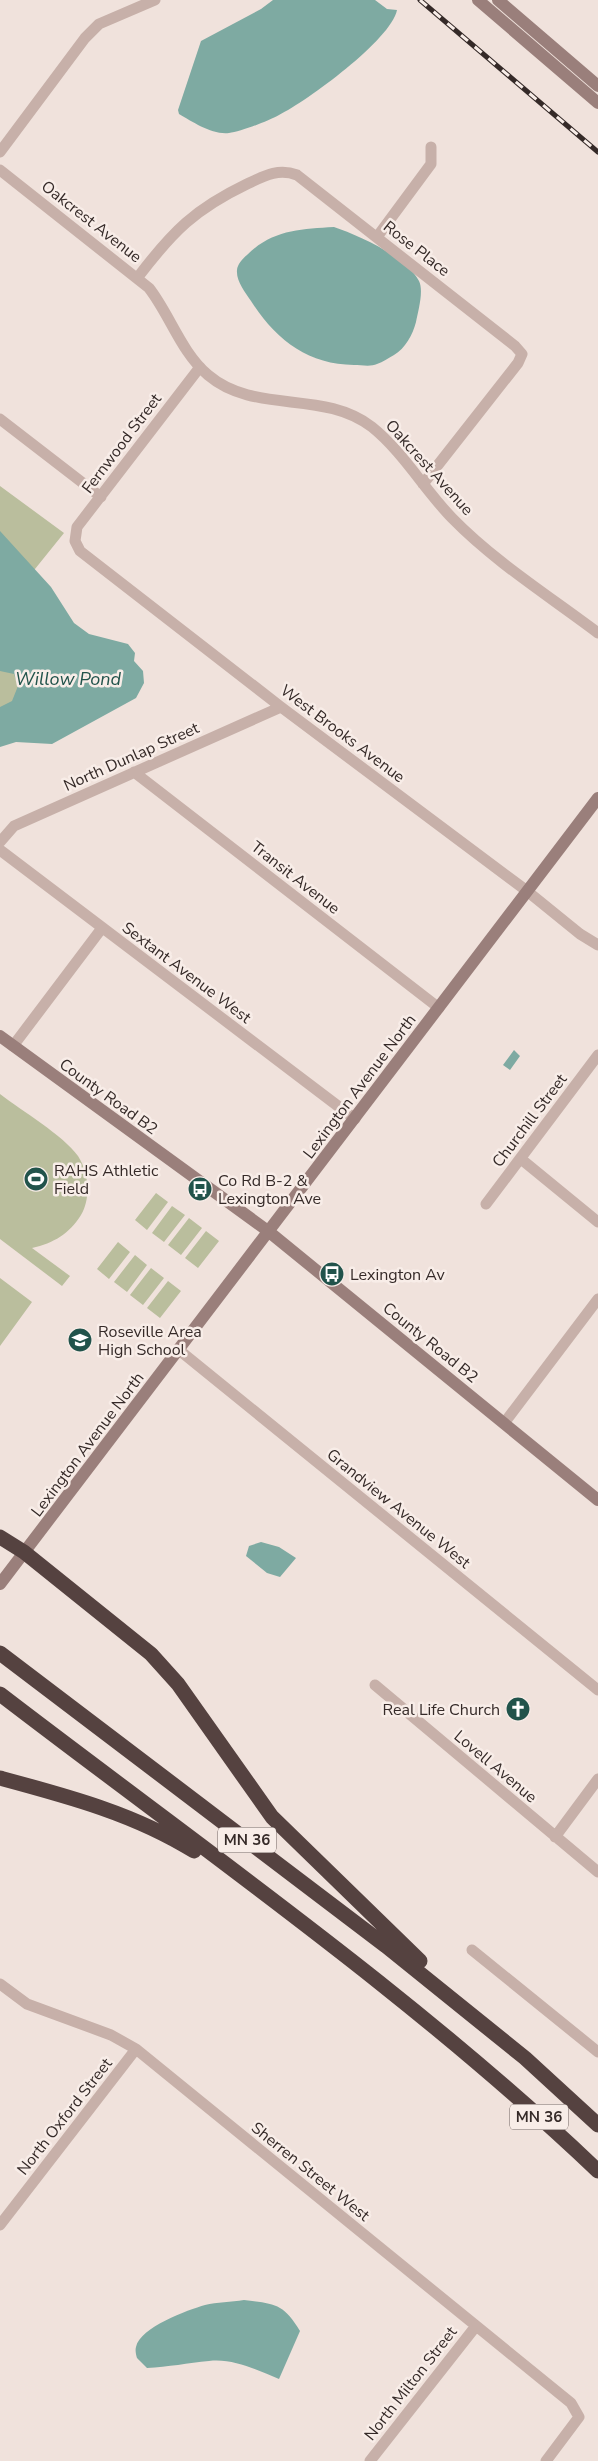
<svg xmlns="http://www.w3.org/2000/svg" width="598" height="2461" font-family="'Nunito Sans',sans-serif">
	<rect width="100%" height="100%" fill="#f0e2dc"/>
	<!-- green -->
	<path fill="#babe9d" d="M0,486L64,533L10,600L96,668L0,723Z
		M0,1094C22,1111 63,1135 78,1156C89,1173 91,1198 81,1215C69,1234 54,1243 32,1248L70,1276L62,1286L0,1239Z
		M156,1193L168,1202L147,1230L135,1220Z
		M172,1206L185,1215L164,1242L152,1233Z
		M189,1218L202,1228L181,1255L168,1245Z
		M206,1231L219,1241L198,1268L185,1258Z
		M118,1242L130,1252L109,1279L97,1269Z
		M135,1255L147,1265L127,1292L114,1282Z
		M151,1268L164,1278L143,1305L130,1295Z
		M0,1278L32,1302L0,1346Z
		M168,1281L181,1291L160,1318L147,1308Z"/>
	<!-- water -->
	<path fill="#7eaaa2" d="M273,0H375L387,9L397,10C391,40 307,101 279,115C268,121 240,132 229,133C212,135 193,122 179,114L178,110L201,41L261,9Z
		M334,227C358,235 407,257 419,281C424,291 418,311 416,322C413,334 405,349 394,355C388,358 383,362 377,364C371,367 361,365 354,365C308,365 275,339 251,301C245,292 236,281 237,270C237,265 243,258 247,255C272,230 300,229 334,227Z
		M0,531L51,587L74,623L89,634L128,644L135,653L134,661L143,671L144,683L136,698L52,744L16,742L0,747V707L12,701L18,686L14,674L0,671Z
		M514,1050L520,1056L510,1070L503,1065Z
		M261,1542L279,1547L296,1558L280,1577L267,1573L246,1556L249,1546Z
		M244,2300C275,2304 283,2303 300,2331L279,2379C257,2370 233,2358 209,2361C188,2363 168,2367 147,2368L137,2358C136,2355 135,2350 136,2347C140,2327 188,2310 205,2305C217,2302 231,2302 244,2300Z"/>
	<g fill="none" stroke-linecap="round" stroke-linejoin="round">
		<!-- street -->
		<path stroke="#c7b0a9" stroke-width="11" d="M0,152L85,38L99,24L155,0
			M0,170L149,288C170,315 181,352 208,375C255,415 323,389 372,427C403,452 424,489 452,518C495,562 549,596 598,633
			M377,237L431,164V147
			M138,277C173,231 195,209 247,184C264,176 278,168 297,175L515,346L522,354L518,363L423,484
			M200,367L77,527L75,541L80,551L281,707L527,891L580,934L598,945
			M0,419L101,497
			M134,772L439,1008
			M0,842L14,826L281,707
			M0,850L355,1119
			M13,1046L102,928
			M521,1159L598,1222
			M486,1204L598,1055
			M179,1350L598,1690
			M505,1422L598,1299
			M375,1685L598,1872
			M555,1837L598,1779
			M472,1950L598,2052
			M0,1984L27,2004L111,2035L136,2049L571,2403L579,2417L546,2461
			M0,2225L136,2049
			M370,2461L476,2326"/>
		<!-- secondary -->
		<path stroke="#9a7f7b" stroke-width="12" d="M478,0L598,103
			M498,0L598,86
			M0,1036L268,1231L598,1500
			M0,1584L598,798"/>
		<!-- highway -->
		<path stroke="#554240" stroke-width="15" d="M0,1537L24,1552L151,1654L178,1684L272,1817L420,1961
			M0,1653L386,1946L525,2058L598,2125
			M0,1694C202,1849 413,1995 598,2171
			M0,1778C67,1796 135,1814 194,1851"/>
		<defs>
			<path id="rail" d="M420,0L598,152"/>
		</defs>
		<!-- rail casing -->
		<use href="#rail" stroke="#352a28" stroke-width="5"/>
		<!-- rail -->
		<use href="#rail" stroke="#f8ede8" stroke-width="3" stroke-dasharray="9" stroke-linecap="butt"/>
	</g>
	<!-- icons -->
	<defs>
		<symbol id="stadium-disc" viewBox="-11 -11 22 22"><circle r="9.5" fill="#21534b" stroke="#f8ede8"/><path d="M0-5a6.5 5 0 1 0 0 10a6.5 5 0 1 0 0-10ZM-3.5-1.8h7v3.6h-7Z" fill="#fff"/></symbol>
		<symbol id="bus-disc" viewBox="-11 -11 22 22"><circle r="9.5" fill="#21534b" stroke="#f8ede8"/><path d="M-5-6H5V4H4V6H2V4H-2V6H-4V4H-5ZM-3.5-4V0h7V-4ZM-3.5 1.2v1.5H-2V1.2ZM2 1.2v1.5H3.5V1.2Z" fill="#fff"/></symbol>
		<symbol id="school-disc" viewBox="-11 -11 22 22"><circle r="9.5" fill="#21534b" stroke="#f8ede8"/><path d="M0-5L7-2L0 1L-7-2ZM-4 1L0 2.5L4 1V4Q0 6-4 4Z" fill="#fff"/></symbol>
		<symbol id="church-disc" viewBox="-11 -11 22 22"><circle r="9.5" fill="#21534b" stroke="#f8ede8"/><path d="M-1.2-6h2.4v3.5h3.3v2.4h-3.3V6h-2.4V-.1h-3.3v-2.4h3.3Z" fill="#fff"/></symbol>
	</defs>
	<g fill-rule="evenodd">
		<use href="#stadium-disc" x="22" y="1165" width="28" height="28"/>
		<use href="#bus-disc" x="186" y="1175" width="28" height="28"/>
		<use href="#bus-disc" x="318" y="1260" width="28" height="28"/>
		<use href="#school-disc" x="66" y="1326" width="28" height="28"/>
		<use href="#church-disc" x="504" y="1695" width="28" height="28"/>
	</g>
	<g text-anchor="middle" stroke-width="5" stroke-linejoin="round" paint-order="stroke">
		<!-- shield labels -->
		<g fill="#f8ede8" stroke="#706462" stroke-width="1">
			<rect x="218" y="1827.5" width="58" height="25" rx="4"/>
			<rect x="510" y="2104.5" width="58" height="25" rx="4"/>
		</g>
		<g font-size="15" font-weight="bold" fill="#352a28">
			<text x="247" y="1845">MN 36</text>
			<text x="539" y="2122">MN 36</text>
		</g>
		<!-- street labels -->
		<g font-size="16" fill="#352a28" stroke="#f8ede8">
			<text transform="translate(92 221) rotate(38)" y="6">Oakcrest Avenue</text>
			<text transform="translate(417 248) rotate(38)" y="6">Rose Place</text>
			<text transform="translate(121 443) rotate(-53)" y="6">Fernwood Street</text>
			<text transform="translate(430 467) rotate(48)" y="6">Oakcrest Avenue</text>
			<text transform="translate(343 733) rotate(37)" y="6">West Brooks Avenue</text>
			<text transform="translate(131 756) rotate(-24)" y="6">North Dunlap Street</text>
			<text transform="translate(296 877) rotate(38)" y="6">Transit Avenue</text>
			<text transform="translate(187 972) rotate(37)" y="6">Sextant Avenue West</text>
			<text transform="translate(359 1086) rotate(-53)" y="6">Lexington Avenue North</text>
			<text transform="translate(109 1096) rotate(36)" y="6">County Road B2</text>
			<text transform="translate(529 1120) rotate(-53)" y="6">Churchill Street</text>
			<text transform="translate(431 1342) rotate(39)" y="6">County Road B2</text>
			<text transform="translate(87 1444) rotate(-53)" y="6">Lexington Avenue North</text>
			<text transform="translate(399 1508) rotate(39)" y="6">Grandview Avenue West</text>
			<text transform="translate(496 1766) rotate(40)" y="6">Lovell Avenue</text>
			<text transform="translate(64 2116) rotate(-52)" y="6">North Oxford Street</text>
			<text transform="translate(311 2171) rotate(39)" y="6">Sherren Street West</text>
			<text transform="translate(410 2383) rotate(-52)" y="6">North Milton Street</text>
		</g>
		<!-- poi labels -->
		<g font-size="16" fill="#352a28" stroke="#f8ede8" text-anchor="start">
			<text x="54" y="1176">RAHS Athletic<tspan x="54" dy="18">Field</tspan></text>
			<text x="218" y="1186">Co Rd B-2 &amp;<tspan x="218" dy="18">Lexington Ave</tspan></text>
			<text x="350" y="1280">Lexington Av</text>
			<text x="98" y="1337">Roseville Area<tspan x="98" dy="18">High School</tspan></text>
			<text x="500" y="1715" text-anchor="end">Real Life Church</text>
		</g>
		<!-- water labels -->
		<g font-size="18" font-style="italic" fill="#21534b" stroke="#f8ede8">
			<text x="68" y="685">Willow Pond</text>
		</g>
	</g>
</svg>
